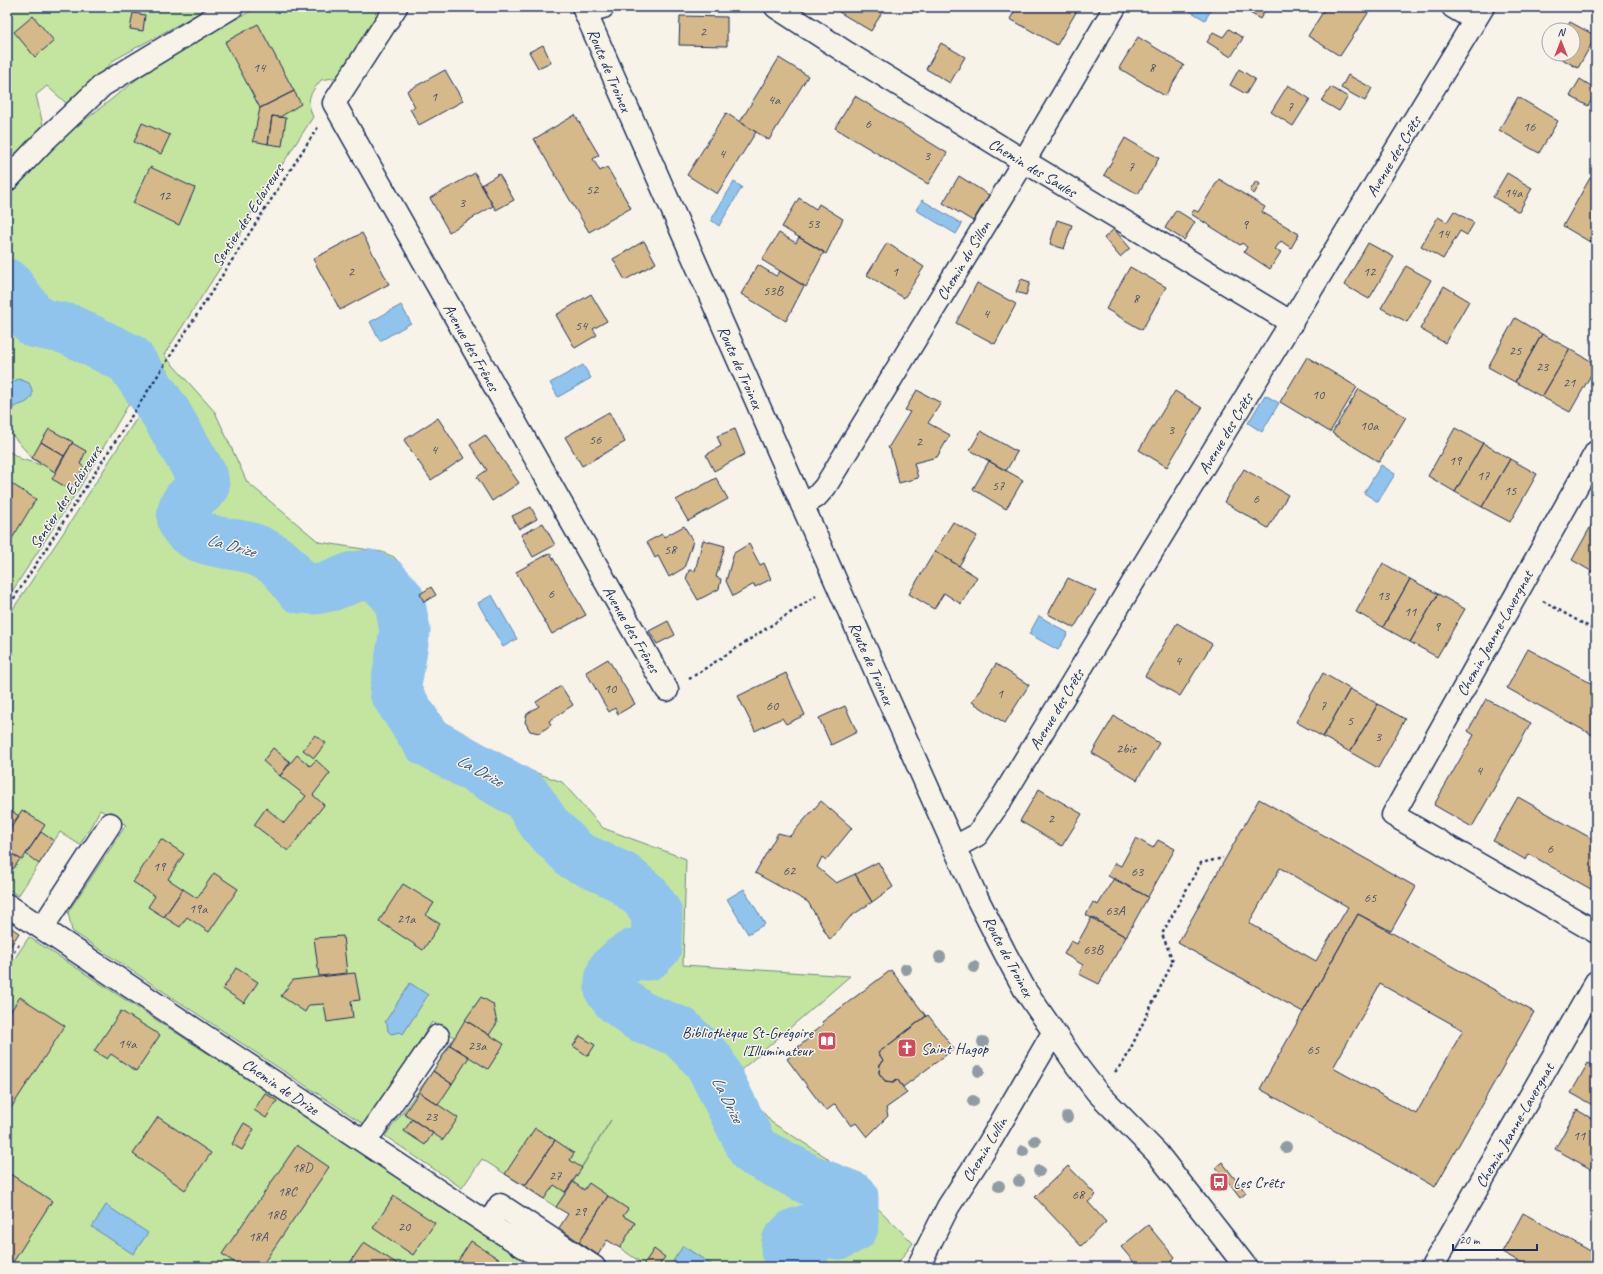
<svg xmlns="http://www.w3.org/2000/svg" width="1603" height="1274" font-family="Caveat,sans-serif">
	<rect width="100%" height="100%" fill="#f7f3e8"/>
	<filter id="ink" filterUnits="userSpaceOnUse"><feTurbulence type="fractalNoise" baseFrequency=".025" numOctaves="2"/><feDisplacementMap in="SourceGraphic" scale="8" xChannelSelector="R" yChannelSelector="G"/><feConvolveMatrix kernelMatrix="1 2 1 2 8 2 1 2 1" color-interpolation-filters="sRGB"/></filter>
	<g filter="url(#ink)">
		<!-- green -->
		<path fill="#c3e59f" stroke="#6f8a7e" d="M7,7H210L114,60L92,84L67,104L47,86L36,95L43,125L7,163Z
			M259,7H384L339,77L321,80C309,95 306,99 313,117L254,208L235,245L164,355L215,412L247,482L319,542L382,552L394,557L404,568L414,584L406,668L436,734L461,746L562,782L603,828L686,859L683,965L850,976L741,1070V1084L771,1122L826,1157L913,1243L895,1267H636L640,1262L620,1248L635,1223L623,1216L627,1209L589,1184L584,1190L573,1182L611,1120L556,1207L482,1159L462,1188L385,1136L433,1071L454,1037L432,1022L365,1125L72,931L68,912L126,825L100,810L80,845L60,832L18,896L7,888V618L75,515L147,402L137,390L80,487L7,599V450L21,459L41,465L32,458L7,429V196L48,149L141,76L220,27Z
			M29,937L536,1267H7V970Z"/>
		<!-- water -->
		<path fill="#90c4ed" stroke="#6188b4" d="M1183,7H1213L1205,20Z
			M734,182L742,187L719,226L711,220Z
			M922,200L962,224L956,234L916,210Z
			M401,305L411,323L380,341L370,322Z
			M583,365L591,378L558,397L550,383Z
			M19,379L29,383C36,395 31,402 19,405C15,406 12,409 7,410V385H10L14,381Z
			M1265,395L1279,403L1262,432L1248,423Z
			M1381,465L1395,474L1378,502L1364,493Z
			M492,595L517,639L503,647L478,603Z
			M1039,616L1068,633L1058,650L1029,634Z
			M744,889L765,924L748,934L727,899Z
			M410,983L428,995L403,1034L400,1032L391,1034L388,1031L387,1024L385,1022Z
			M106,1205L148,1233L133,1254L92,1227Z
			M683,1246L714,1266L682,1267L673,1261Z"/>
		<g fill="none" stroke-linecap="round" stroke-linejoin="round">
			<!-- river -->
			<path stroke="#90c4ed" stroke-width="51" d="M7,284L36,323L68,329L129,359L165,412L203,478L204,486C197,495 185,499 183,511C176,543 232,542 251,548C259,551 269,556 276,561C285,566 293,580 300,588L315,589L330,586L354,577L369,575L384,582L399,599L405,630L395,692L427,741L526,796L545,825L576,856L622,877L645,896L657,914L656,947L648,955L634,954L624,960L613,970L610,980V990L617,999L639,1016L680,1032L709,1061L754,1151L810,1180L853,1197V1227L839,1234L807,1230L795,1234L787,1242L786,1250L794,1259L804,1267"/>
		</g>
		<!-- building -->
		<path fill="#d5b98a" stroke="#1b2f5e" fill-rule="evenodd" d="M475,7H489L477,12Z
			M842,7H885L871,31L839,12Z
			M1017,7H1079L1057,45L1010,19Z
			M1240,7H1267L1260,19Z
			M1326,7H1372L1340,56L1308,36Z
			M133,13L145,15L143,31L130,29Z
			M33,16L54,41L35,57L14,32Z
			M680,16L727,17V46L679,45Z
			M1570,22L1596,36L1578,68L1553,54H1573V30H1565Z
			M258,24L294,91L260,108L225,42Z
			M1229,29L1243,38L1231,57L1207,42L1213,32L1223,37Z
			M1138,37L1184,65L1165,96L1119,68Z
			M941,43L965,57L950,83L926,69Z
			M543,45L551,62L538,68L529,52Z
			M779,58L808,76L769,140L740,122Z
			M1239,69L1255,79L1246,94L1230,85Z
			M445,70L463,101L419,125L410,109L415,107L407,91Z
			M1348,75L1372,88L1365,101L1341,88Z
			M1580,79L1596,89V93L1588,106L1570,96Z
			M1288,85L1310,99L1293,126L1271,112Z
			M1331,87L1348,97L1339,111L1322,101Z
			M294,91L301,104L280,117L272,116L268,144L253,141L260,108Z
			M855,96L947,153L928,184L835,128Z
			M1518,97L1558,121L1539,153L1499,130Z
			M726,113L756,132L717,194L687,175Z
			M575,115L599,155L593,159L600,171L607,167L631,208L589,232L534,139Z
			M272,116L286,118L282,146L268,144Z
			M142,123L170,135L161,154L134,142Z
			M1125,138L1159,158L1138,194L1104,175Z
			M150,167L195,188L179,225L133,203Z
			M475,173L493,206L449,232L430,198Z
			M1507,173L1532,188L1519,212L1493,197Z
			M499,174L514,200L496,210L481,185Z
			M959,176L989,195L973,221L943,203Z
			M1590,178L1596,181V230L1590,242L1563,226Z
			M1219,179L1265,207L1262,212L1299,234L1291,248L1281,241L1275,249L1281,252L1270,269L1244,252L1247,247L1242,243L1240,245L1191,214L1194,210L1198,212Z
			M1256,181L1260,184L1254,194L1250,191Z
			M799,198L816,209L819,204L843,219L826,254L782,227Z
			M1176,210L1195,222L1184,240L1165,228Z
			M1454,211L1474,223L1467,235L1460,231L1443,259L1421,246L1438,217L1447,222Z
			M1057,220L1072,225L1064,249L1050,244Z
			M1114,229L1130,248L1120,257L1104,238Z
			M1596,230V245L1590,242Z
			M362,233L389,284L340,310L313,259Z
			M779,233L796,243L799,237L824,252L806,287L762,260Z
			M644,241L656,263L625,280L613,259Z
			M887,243L924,267L904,298L867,275Z
			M1368,243L1394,257L1369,299L1344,285Z
			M758,265L776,276L780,271L804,286L786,321L741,294Z
			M1406,266L1431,280L1407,322L1381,308Z
			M1130,267L1166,287L1142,330L1106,309Z
			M1021,279L1030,282L1026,295L1016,292Z
			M977,283L1016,304L995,344L956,323Z
			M1444,286L1469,301L1445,343L1420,329Z
			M591,294L607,321L593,329L597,335L575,348L556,315Z
			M1515,318L1542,334L1515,382L1488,367Z
			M1542,334L1570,349L1542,397L1515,382Z
			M1570,349L1596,364V366L1570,412L1542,397Z
			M1307,357L1357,387L1330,432L1280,402Z
			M1359,389L1406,417L1379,462L1332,433Z
			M917,390L941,403L928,423L950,435L937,457L914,463L918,478L899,483L890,449L888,448L910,412L905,410Z
			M1175,391L1202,408L1167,467L1139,450Z
			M609,412L625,442L582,466L565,437Z
			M438,418L464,458L431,480L404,440Z
			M1455,428L1483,443L1455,492L1428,476Z
			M49,429L73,442L64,456L41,442Z
			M735,429L745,454L714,471L706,455L721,446L717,436Z
			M981,431L1017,452L1006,471L970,450Z
			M485,435L519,483L492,501L477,477L487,470L470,445Z
			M41,442L64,456L55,472L32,458Z
			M72,443L86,451L80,464L84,467L71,490L52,479Z
			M1483,443L1510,459L1482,507L1455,492Z
			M1510,459L1537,474L1510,522L1482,507Z
			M989,461L1023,480L1006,509L973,489Z
			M1244,469L1288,495L1268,528L1224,502Z
			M716,478L728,499L688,521L676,500Z
			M7,481L36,499L7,547Z
			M531,507L537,519L519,529L512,516Z
			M1596,517V574L1572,560Z
			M953,522L977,536L959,566L935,551Z
			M543,523L555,545L533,557L521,535Z
			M684,526L693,541L684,568L669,577L658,556L655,558L647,542L662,534L664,537Z
			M703,540L725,546L716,577L721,579L719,589L698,600L686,579L689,570L695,571Z
			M749,544L760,565L764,563L771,579L755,587L754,584L733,596L726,581L734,553Z
			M935,551L977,577L961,604L944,593L934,609L909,594Z
			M550,553L586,615L552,634L516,572Z
			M1383,563L1410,579L1383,627L1356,612Z
			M1068,578L1096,591L1074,628L1048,614Z
			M1410,579L1438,594L1410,642L1383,627Z
			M431,587L436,595L424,602L420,594Z
			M1438,594L1465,609L1437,657L1410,642Z
			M668,621L675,635L657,644L649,631Z
			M1177,623L1212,644L1180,696L1145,676Z
			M1528,649L1596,686V737L1507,688Z
			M608,659L635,704L618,714L615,708L609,712L586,672Z
			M996,664L1029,685L1005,723L972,702Z
			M786,673L805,715L786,724L782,718L755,731L738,696Z
			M1323,673L1350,689L1323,737L1296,722Z
			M561,686L573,705L549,721L551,725L539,733L530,731L525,722L527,714L539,706L536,702Z
			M1350,689L1378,704L1350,752L1323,737Z
			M1486,699L1531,723L1472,827L1434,805L1474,735L1468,731Z
			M1378,704L1405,719L1378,768L1350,752Z
			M845,706L857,732L831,745L819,718Z
			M1114,716L1159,743L1137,780L1092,753Z
			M315,735L326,743L314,758L303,750Z
			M273,748L290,762L280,776L263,761Z
			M297,755L310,766L316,760L330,773L313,795L324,805L288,851L254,825L266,808L284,823L306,796L280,776Z
			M1039,789L1082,814L1062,846L1020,821Z
			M1518,797L1596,841V892L1529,854L1526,860L1493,841Z
			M1259,799L1416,887L1391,931L1358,914L1303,1012L1178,943ZM1280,868L1348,907L1316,961L1249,923Z
			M821,801L852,828L826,860L822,857L817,867L836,883L855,874L872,902L850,917L830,940L808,902L755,873L778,833L790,836Z
			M7,808L19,816L7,833Z
			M22,810L45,825L22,860L7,851V833Z
			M41,832L54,841L39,864L26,854Z
			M1136,838L1153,848L1158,840L1175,849L1148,897L1108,876L1115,863L1121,866Z
			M161,839L184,854L168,879L183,889L164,917L148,907L155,896L133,882Z
			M7,851L20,859L13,869L7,865Z
			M878,862L893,887L872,902L855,874Z
			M214,873L238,889L209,932L187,917L180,927L164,917L183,889L197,898Z
			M1114,878L1148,897L1126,937L1086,915L1093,902L1098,905Z
			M403,884L434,903L426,915L440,924L423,950L379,921Z
			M1358,914L1534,1012L1435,1187L1260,1089ZM1380,984L1463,1030L1416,1114L1333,1068Z
			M1092,917L1126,937L1099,984L1079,974L1083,965L1064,954L1071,941L1077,944Z
			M7,925L19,933L7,952Z
			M343,936L347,973L319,976L314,938Z
			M236,968L258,982L244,1003L223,989Z
			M891,970L926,1016L878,1053L884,1061L880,1064L879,1073L885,1081L893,1082L897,1079L907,1093L886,1108L888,1116L867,1137L856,1123L851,1126L835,1104L826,1111L787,1059L800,1049L798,1047L812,1036L811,1034L824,1024L822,1022Z
			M355,973L360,1000L351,1001L353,1018L327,1022L324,1004L309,1005L305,1012L281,996L293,980Z
			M20,997L65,1026L7,1114V1017Z
			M481,997L493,1004L497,1023L489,1035L465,1020Z
			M121,1011L160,1035L136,1071L111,1054L107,1059L94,1051Z
			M928,1015L954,1049L903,1087L897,1079L893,1082L885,1081L879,1073L880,1064L884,1061L878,1053Z
			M465,1020L504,1044L488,1069L450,1045Z
			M580,1036L595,1045L588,1056L573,1046Z
			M450,1045L469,1057L452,1084L433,1071Z
			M1588,1063L1596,1067V1107L1571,1093Z
			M433,1071L452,1084L438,1105L419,1092Z
			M419,1092L458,1118L443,1140L404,1114Z
			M265,1093L277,1101L266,1118L254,1110Z
			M1577,1110L1596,1121V1172L1555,1149Z
			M158,1117L211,1153L185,1190L133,1154Z
			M412,1119L433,1133L425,1145L404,1131Z
			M244,1123L254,1129L242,1150L232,1144Z
			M535,1128L555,1140L525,1186L505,1174Z
			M555,1140L574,1153L570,1160L582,1168L565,1192L554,1185L544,1199L525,1186Z
			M297,1145L329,1167L261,1267H241L222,1254Z
			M1222,1162L1246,1193L1240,1198L1216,1167Z
			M1068,1166L1096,1195L1088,1202L1106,1222L1081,1246L1035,1197Z
			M7,1172L52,1201L10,1267H7Z
			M573,1182L584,1190L589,1183L608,1196L579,1242L559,1228L568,1214L556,1207Z
			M394,1196L435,1223L413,1255L373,1228Z
			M608,1196L628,1209L623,1216L635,1223L620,1248L607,1240L598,1255L579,1242Z
			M1523,1213L1594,1253L1596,1249V1267H1529L1502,1252Z
			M1148,1225L1175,1258L1166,1267H1138L1121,1247Z
			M471,1241L511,1267H454Z
			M364,1242L402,1267H347Z
			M654,1249L665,1257L658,1267H642Z"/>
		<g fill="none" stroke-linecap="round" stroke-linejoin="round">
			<defs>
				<path id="minor" d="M396,7L334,103L667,690
					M583,7L860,636L977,898L1005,953L1025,990L1077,1066L1097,1092L1157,1153L1246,1267
					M776,7L847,53L1024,161L1292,323
					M1453,7L1475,20
					M585,12L603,7
					M7,180L44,141L103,85L232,7
					M1596,452L1393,815L1596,932
					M802,505L816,497L825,487L1024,161L1115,7
					M955,847L977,835L999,803L1483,7
					M7,905L488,1224L556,1267
					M42,928L110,824
					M365,1142L438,1036
					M488,1224L500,1205L594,1267
					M918,1267L948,1207L988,1145L1053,1033
					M1432,1267L1596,982"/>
			</defs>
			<!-- minor casing -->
			<use href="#minor" stroke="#1b2f5e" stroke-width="25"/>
			<!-- path -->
			<path stroke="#1b2f5e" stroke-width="2.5" stroke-dasharray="3 3" stroke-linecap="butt" d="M1543,601L1596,631
				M7,609L318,127
				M689,679L816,596
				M7,962L20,943
				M1115,1072L1125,1060L1173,961L1162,934L1201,863L1223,858"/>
			<!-- minor -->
			<use href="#minor" stroke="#f7f3e8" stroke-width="22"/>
		</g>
		<!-- trees -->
		<g fill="#919ba3">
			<circle cx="940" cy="957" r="6"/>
			<circle cx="974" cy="967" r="6"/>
			<circle cx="906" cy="969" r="6"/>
			<circle cx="983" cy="1042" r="6"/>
			<circle cx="979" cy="1071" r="6"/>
			<circle cx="973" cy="1101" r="6"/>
			<circle cx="1067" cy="1117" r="6"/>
			<circle cx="1035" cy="1141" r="6"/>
			<circle cx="1286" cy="1147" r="6"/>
			<circle cx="1023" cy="1151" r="6"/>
			<circle cx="1039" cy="1171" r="6"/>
			<circle cx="1019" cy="1181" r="6"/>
			<circle cx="999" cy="1186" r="6"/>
		</g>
	</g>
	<!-- icons -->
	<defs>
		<symbol id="library-square" viewBox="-11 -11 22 22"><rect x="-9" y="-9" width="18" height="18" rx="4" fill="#d1495b" stroke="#f7f3e8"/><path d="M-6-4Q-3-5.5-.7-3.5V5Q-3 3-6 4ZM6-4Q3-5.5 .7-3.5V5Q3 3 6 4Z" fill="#fff"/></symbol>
		<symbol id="church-square" viewBox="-11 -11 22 22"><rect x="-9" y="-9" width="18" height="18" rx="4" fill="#d1495b" stroke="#f7f3e8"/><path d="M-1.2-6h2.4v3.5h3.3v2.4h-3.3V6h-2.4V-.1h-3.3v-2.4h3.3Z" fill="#fff"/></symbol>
		<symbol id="bus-square" viewBox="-11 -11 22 22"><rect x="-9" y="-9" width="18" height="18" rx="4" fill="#d1495b" stroke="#f7f3e8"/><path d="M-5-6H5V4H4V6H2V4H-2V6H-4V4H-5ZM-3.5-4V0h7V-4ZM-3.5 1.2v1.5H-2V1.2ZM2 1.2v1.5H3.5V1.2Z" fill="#fff"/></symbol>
	</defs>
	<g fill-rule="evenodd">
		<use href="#library-square" x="816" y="1030" width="22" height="22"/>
		<use href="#church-square" x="896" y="1037" width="22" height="22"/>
		<use href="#bus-square" x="1208" y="1171" width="22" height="22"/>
	</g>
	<g text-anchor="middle" stroke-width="3" stroke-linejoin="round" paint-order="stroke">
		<!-- number labels -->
		<g font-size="14" fill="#4a5269">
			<text x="703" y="36">2</text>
			<text x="259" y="72">14</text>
			<text x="1152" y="72">8</text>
			<text x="434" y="101">1</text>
			<text x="774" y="104">4a</text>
			<text x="1290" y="111">7</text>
			<text x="868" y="128">6</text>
			<text x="1529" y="131">16</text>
			<text x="722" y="158">4</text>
			<text x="927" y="160">3</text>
			<text x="1131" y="171">7</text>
			<text x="592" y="194">52</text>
			<text x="1513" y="197">14a</text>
			<text x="164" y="200">12</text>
			<text x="462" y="207">3</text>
			<text x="813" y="228">53</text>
			<text x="1245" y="229">9</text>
			<text x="1443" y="238">14</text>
			<text x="351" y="276">2</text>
			<text x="895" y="276">1</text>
			<text x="1369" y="276">12</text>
			<text x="773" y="295">53B</text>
			<text x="1136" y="303">8</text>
			<text x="986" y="318">4</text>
			<text x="581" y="330">54</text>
			<text x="1515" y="355">25</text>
			<text x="1542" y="371">23</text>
			<text x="1569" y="387">21</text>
			<text x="1318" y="399">10</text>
			<text x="1369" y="430">10a</text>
			<text x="1171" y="434">3</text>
			<text x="595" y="444">56</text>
			<text x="919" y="446">2</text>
			<text x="434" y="454">4</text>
			<text x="1455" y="465">19</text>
			<text x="1483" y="480">17</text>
			<text x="998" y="490">57</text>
			<text x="1510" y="495">15</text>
			<text x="1256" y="503">6</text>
			<text x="670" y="554">58</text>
			<text x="551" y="598">6</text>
			<text x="1383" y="600">13</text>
			<text x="1410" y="616">11</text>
			<text x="1437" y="631">9</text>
			<text x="1178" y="665">4</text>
			<text x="610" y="693">10</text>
			<text x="1000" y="698">1</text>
			<text x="772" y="710">60</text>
			<text x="1323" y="710">7</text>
			<text x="1350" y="725">5</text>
			<text x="1378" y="741">3</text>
			<text x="1126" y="753">2bis</text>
			<text x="1479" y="775">4</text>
			<text x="1051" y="823">2</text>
			<text x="1550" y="853">6</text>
			<text x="159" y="871">19</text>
			<text x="789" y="875">62</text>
			<text x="1137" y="876">63</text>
			<text x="1370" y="902">65</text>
			<text x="198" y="913">19a</text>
			<text x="1115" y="915">63A</text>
			<text x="406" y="923">21a</text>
			<text x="1093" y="954">63B</text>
			<text x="127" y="1048">14a</text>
			<text x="477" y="1050">23a</text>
			<text x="1313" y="1054">65</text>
			<text x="431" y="1121">23</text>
			<text x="1579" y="1140">11</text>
			<text x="302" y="1172">18D</text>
			<text x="555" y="1180">27</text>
			<text x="287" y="1196">18C</text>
			<text x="1078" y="1199">68</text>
			<text x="580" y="1216">29</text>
			<text x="276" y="1219">18B</text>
			<text x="404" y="1231">20</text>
			<text x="258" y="1241">18A</text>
		</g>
		<!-- street labels -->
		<g font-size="16" fill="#1b2f5e" stroke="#f7f3e8">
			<text transform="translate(610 70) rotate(67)" y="6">Route de Troinex</text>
			<text transform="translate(1393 156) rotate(-59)" y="6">Avenue des Crêts</text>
			<text transform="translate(1033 167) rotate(31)" y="6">Chemin des Saules</text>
			<text transform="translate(247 215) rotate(-57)" y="6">Sentier des Eclaireurs</text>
			<text transform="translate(963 260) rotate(-59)" y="6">Chemin du Sillon</text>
			<text transform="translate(472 347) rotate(61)" y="6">Avenue des Frênes</text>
			<text transform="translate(741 367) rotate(66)" y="6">Route de Troinex</text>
			<text transform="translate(1225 433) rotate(-59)" y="6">Avenue des Crêts</text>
			<text transform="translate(65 497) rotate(-57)" y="6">Sentier des Eclaireurs</text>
			<text transform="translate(632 629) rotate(60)" y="6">Avenue des Frênes</text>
			<text transform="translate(1494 633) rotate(-61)" y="6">Chemin Jeanne-Lavergnat</text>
			<text transform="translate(872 663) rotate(66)" y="6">Route de Troinex</text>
			<text transform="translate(1056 709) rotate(-59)" y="6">Avenue des Crêts</text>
			<text transform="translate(1009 956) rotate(62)" y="6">Route de Troinex</text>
			<text transform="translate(281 1086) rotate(34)" y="6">Chemin de Drize</text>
			<text transform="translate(1514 1125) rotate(-60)" y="6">Chemin Jeanne-Lavergnat</text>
			<text transform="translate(984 1149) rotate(-59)" y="6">Chemin Lullin</text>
		</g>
		<!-- poi labels -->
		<g font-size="16" fill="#1b2f5e" stroke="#f7f3e8" text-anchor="start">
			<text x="813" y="1038" text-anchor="end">Bibliothèque St-Grégoire<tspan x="813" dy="18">l'Illuminateur</tspan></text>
			<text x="921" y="1054">Saint Hagop</text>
			<text x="1233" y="1188">Les Crêts</text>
		</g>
		<!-- water labels -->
		<g font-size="17" font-style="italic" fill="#385482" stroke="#f7f3e8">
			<text transform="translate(231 545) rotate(15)" y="6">La Drize</text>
			<text transform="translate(480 770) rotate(29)" y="6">La Drize</text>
			<text transform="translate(728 1099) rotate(63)" y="6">La Drize</text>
		</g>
	</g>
	<!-- margin -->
	<rect width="1603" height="1274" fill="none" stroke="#f7f3e8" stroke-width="24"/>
	<rect x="12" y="12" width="1579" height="1250" fill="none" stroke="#1b2f5e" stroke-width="1.5" filter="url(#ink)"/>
	<!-- north arrow -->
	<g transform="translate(1561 42)"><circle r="19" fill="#f7f3e8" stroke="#9fa5b1"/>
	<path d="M0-3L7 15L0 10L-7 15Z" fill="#d1495b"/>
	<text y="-6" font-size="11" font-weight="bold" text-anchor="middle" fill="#1b2f5e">N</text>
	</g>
	<!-- scale -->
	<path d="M1453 1244v6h84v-6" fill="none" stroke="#1b2f5e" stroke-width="2"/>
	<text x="1459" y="1244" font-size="12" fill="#1b2f5e" stroke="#f7f3e8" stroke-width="3" paint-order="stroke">20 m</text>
</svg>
